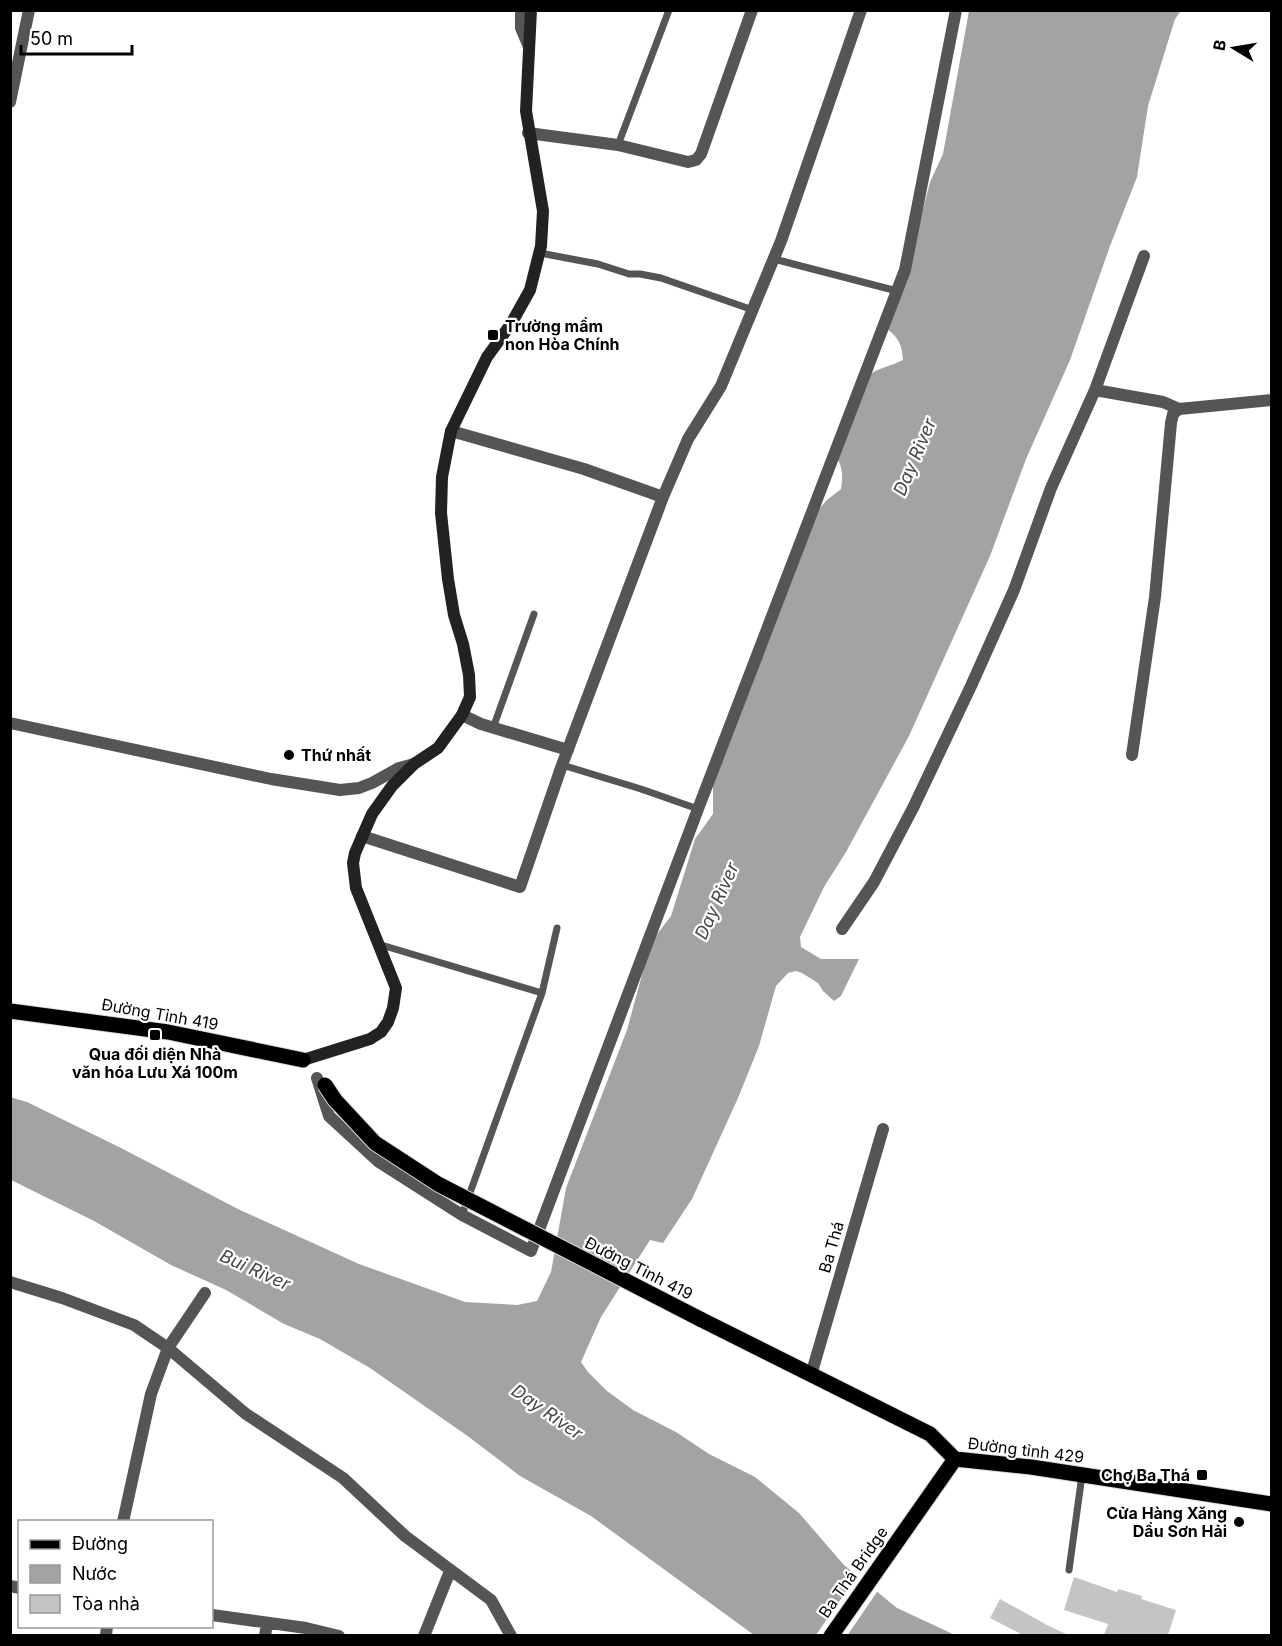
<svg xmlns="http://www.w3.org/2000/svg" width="1282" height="1646" font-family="Inter,sans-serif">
	<rect width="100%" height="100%" fill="#fff"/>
	<!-- water -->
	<path fill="#a3a3a3" d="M969,11H1181L1175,19L1148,106L1137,177L1110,246L1070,360L1026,459L990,556L909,736L846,852L824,887L800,937L801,947L821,959H859L841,996L834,1001L823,991L818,983L802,973L796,971L788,973L776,986L759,1046L738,1098L692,1199L663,1243L650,1240L601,1317L581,1362L588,1372L607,1391L633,1410L676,1432L709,1454L755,1477L799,1513L844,1565L897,1608L955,1635H754L591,1516L520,1476L469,1437L370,1368L320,1339L284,1324L226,1290L171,1265L94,1221L11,1180L10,1097L27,1102L121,1148L240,1210L359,1264L465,1302L517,1305L537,1301L551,1272L566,1188L627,1030L651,942L671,916L695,839L713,814V786L718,759L727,739L733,734L739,716L819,509L827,500L841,489C843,476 843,466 835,455L867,376C878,368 891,366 903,360C902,345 899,338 887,329L902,292L930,182L943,154Z"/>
	<!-- pier -->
	<path fill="#fff" d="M859,1573L879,1589L847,1636L816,1635Z"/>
	<!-- building -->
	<path fill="#c4c4c4" d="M1074,1577L1117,1592L1118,1589L1142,1596L1141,1599L1176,1610L1168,1635H1104L1108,1624L1064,1610Z
		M1000,1599L1047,1625L1068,1635H1023L990,1618Z"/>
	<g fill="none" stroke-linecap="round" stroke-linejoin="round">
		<defs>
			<path id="primary" d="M10,1011L168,1032L303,1060
				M700,1319L930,1434L955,1459
				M955,1459L1031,1467L1272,1504
				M831,1636L955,1459"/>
		</defs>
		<!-- primary casing -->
		<use href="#primary" stroke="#dbdbdb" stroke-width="17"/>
		<!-- lane -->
		<path stroke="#555" stroke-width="7" d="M618,145L669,10
			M540,253L598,264L629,274H640L661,278L753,310
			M774,259L897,291
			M493,728L534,614
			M562,765L641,789L698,809
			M378,944L542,993
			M462,1215L542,993L557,928
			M1069,1570L1082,1475"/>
		<!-- street -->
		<path stroke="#555" stroke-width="12" d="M521,10V28L529,47
			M10,102L29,10
			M528,133L618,145L688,162L696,160L701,154L752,10
			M1095,390L1144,256
			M451,431L584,469L663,497
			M462,715L481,724L568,750
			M10,723L271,779L340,790L359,788L372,783L399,768L414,764
			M1132,755L1155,597L1171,423L1173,414L1179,409
			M362,836L520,887L562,765L663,497L688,439L721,386L781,241L861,10
			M842,929L874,882L913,808L971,686L1014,590L1051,488L1095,390L1163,402L1179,409L1272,400
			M317,1078L329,1116L379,1162L462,1215L531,1251L698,809L905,270L956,10
			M10,1282L62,1298L134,1325L168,1348L246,1414L343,1478L405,1536L491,1600L511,1636
			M811,1375L883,1129
			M123,1522L151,1394L168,1348L205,1293
			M10,1586L20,1588
			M212,1615L306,1628L339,1636
			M106,1636L107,1626
			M265,1636L267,1623
			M424,1636L450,1571"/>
		<!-- secondary -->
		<path stroke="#222" stroke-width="12" d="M303,1060L370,1039L381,1032L388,1022L393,1008L396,988L356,888L353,863L355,853L372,814L392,786L414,764L438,748L462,715L470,697L469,675L463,644L454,615L448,579L441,513L442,477L451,431L487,357L511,324L530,290L541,246L543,211L526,111L531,10"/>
		<!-- primary -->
		<use href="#primary" stroke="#000" stroke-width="15"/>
		<defs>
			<path id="primary-bridge" d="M325,1085L335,1100L375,1143L438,1184L700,1319"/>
		</defs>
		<!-- primary-bridge casing -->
		<use href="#primary-bridge" stroke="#dbdbdb" stroke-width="17" stroke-linecap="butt"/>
		<!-- primary-bridge -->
		<use href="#primary-bridge" stroke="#000" stroke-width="15"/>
	</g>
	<!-- markers -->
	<g fill="#000" stroke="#fff" stroke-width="2">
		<rect x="487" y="329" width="12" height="12" rx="3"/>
		<circle cx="289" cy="755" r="6"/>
		<rect x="149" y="1029" width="12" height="12" rx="3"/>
		<rect x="1196" y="1469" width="12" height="12" rx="3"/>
		<circle cx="1239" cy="1522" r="6"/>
	</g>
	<g text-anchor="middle" stroke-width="4.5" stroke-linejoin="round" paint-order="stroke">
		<!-- poi labels -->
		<g font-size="16" font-weight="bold" fill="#000" stroke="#fff" text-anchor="start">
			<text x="505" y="332">Trường mầm<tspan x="505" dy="18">non Hòa Chính</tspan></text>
			<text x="301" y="761">Thứ nhất</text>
			<text x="155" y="1060" text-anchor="middle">Qua đối diện Nhà<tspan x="155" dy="18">văn hóa Lưu Xá 100m</tspan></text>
			<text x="1190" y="1481" text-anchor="end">Chợ Ba Thá</text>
			<text x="1227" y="1519" text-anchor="end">Cửa Hàng Xăng<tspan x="1227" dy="18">Dầu Sơn Hải</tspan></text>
		</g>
		<!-- street labels -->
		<g font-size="16" fill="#000" stroke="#fff">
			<text transform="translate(160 1014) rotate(10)" y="6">Đường Tỉnh 419</text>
			<text transform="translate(831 1247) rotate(-74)" y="6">Ba Thá</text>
			<text transform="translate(639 1268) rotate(27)" y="6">Đường Tỉnh 419</text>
			<text transform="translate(1026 1450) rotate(7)" y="6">Đường tỉnh 429</text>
			<text transform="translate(853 1572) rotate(-55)" y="6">Ba Thá Bridge</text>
		</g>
		<!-- water labels -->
		<g font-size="18" font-style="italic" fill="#444" stroke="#fff">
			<text transform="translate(915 457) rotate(-67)" y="6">Day River</text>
			<text transform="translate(717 901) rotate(-66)" y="6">Day River</text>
			<text transform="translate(255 1270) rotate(24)" y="6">Bui River</text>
			<text transform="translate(547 1412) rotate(35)" y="6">Day River</text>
		</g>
	</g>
	<!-- border -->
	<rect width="1282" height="1646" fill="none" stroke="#000000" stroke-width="24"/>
	<!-- legend -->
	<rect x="18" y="1520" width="195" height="108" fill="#ffffff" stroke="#999999" stroke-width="1.5"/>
	<rect x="30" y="1540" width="30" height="9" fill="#000000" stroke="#999999" stroke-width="1.5"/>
	<text x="72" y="1550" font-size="18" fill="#000000">Đường</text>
	<rect x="30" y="1565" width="30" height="18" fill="#a3a3a3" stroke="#999999" stroke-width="1.5"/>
	<text x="72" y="1580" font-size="18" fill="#000000">Nước</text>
	<rect x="30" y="1595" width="30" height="18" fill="#c4c4c4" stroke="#999999" stroke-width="1.5"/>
	<text x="72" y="1610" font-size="18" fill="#000000">Tòa nhà</text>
	<!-- north arrow -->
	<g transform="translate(1234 48) rotate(281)" stroke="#ffffff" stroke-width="4.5" paint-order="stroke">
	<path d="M0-4.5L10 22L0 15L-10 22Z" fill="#000000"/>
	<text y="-9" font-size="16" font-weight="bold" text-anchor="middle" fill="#000000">B</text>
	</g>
	<!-- scale -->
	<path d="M21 45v9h111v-9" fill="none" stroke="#000000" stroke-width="3"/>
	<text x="30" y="45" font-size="18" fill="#000000" stroke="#ffffff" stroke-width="4.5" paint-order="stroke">50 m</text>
</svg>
